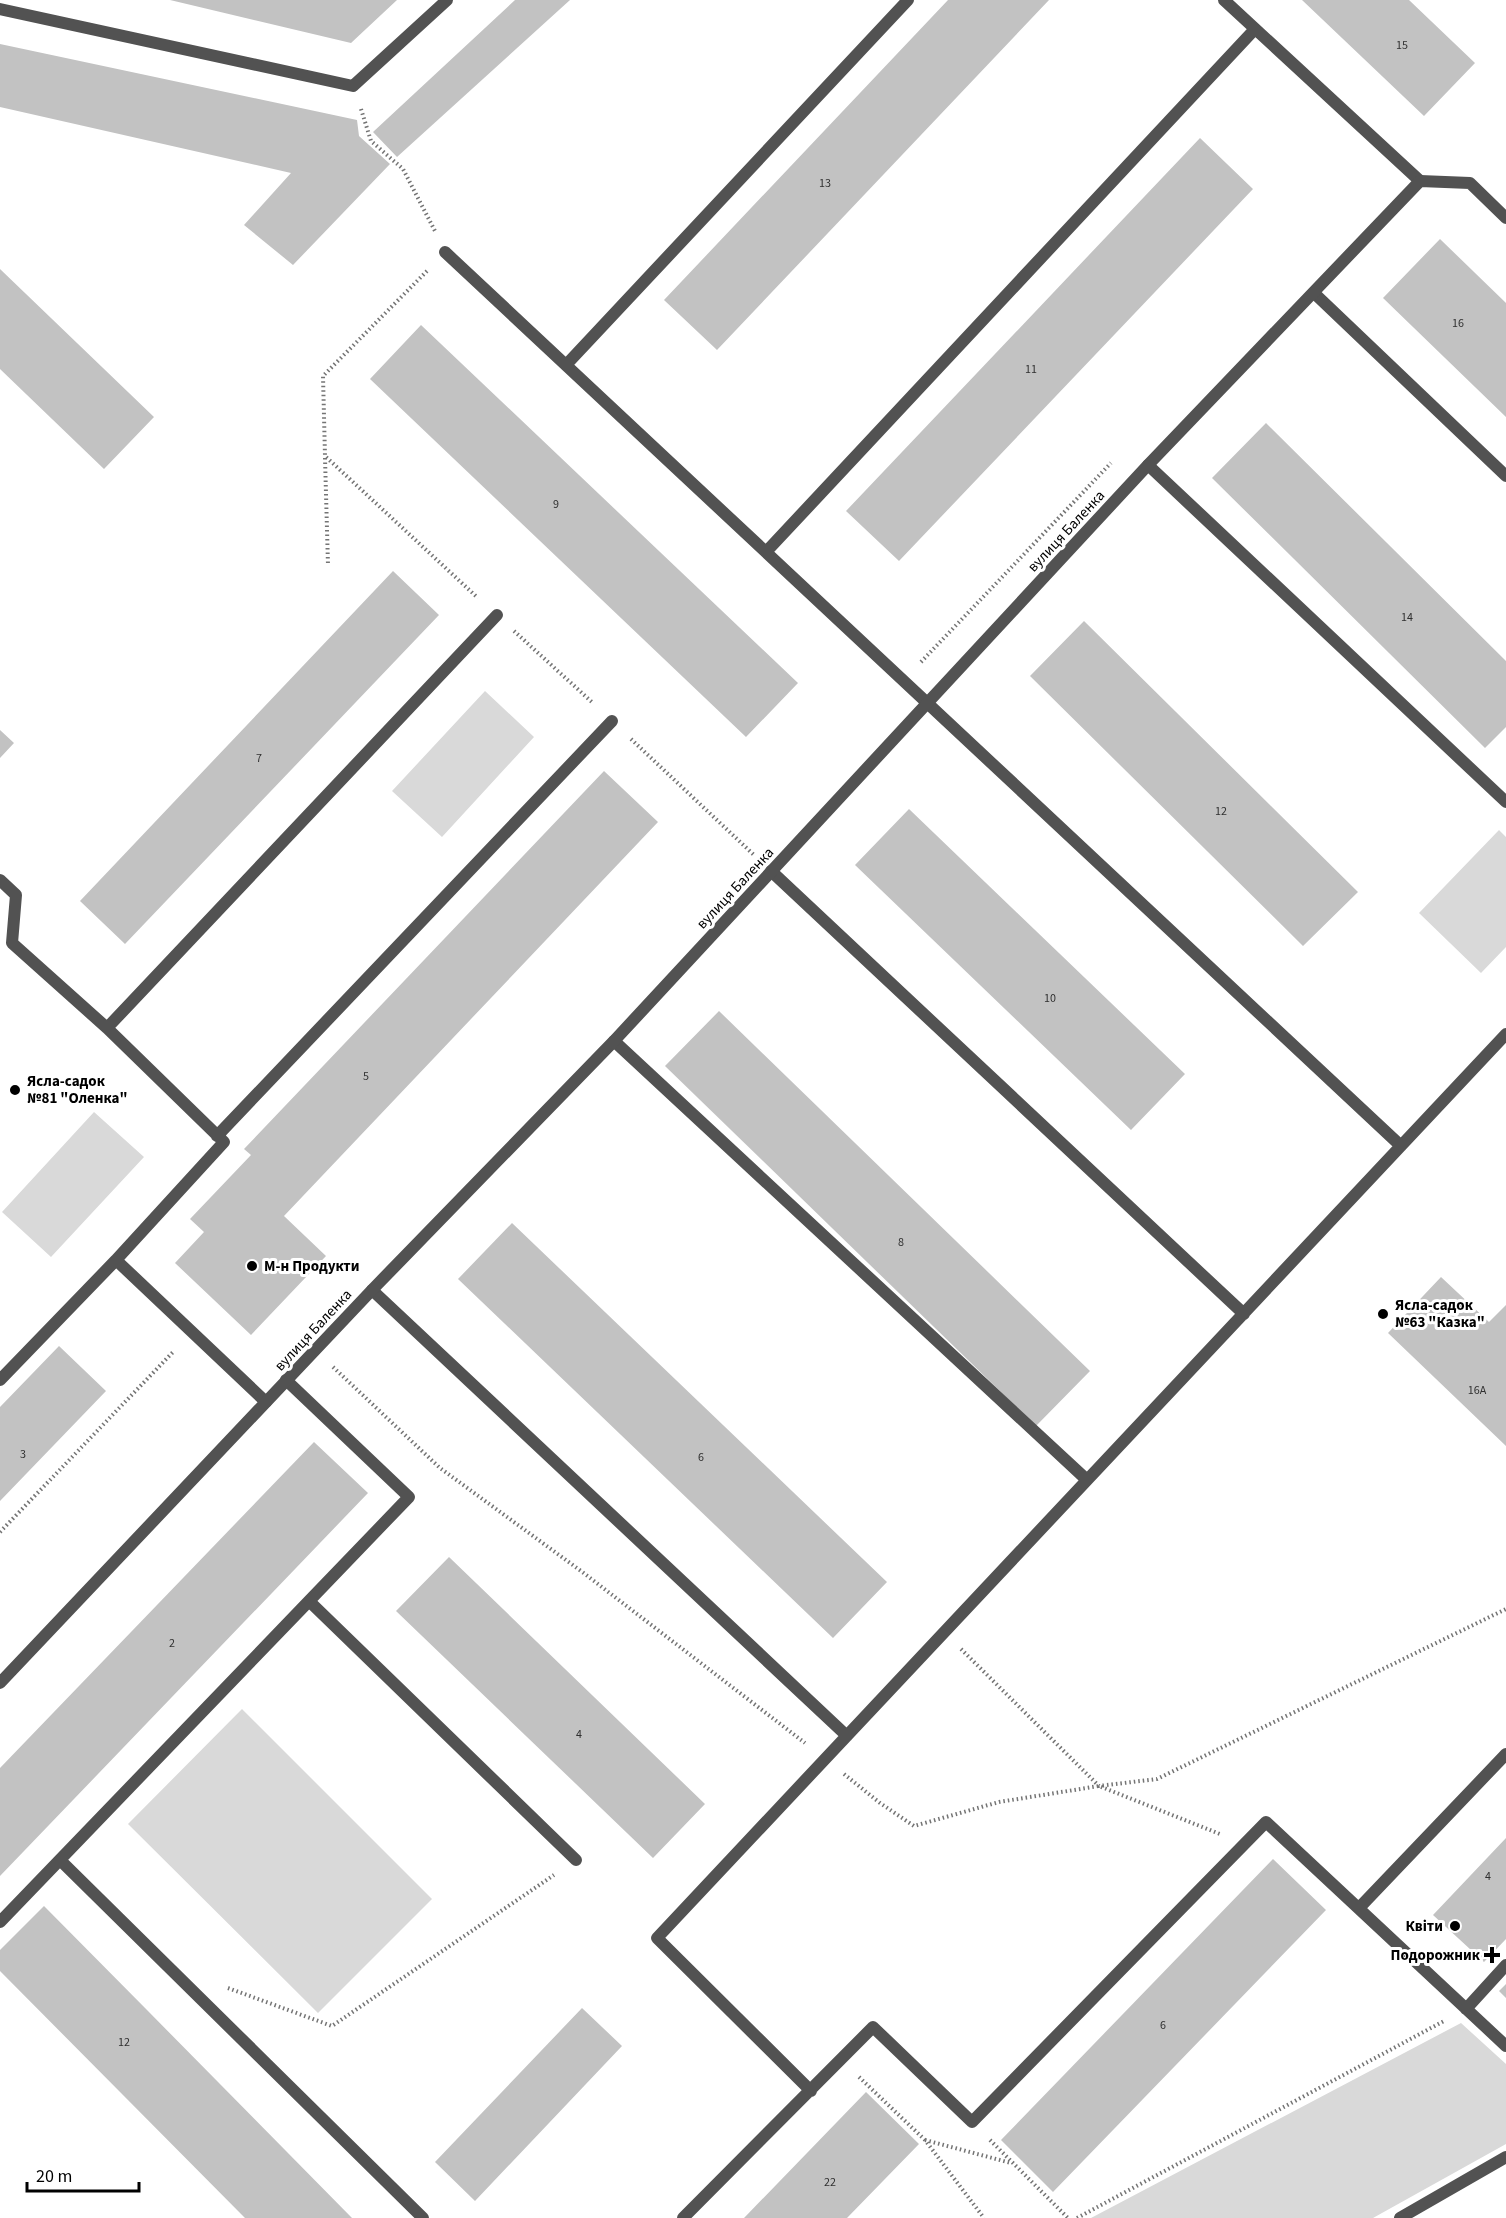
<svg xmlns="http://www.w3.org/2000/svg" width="1506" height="2218" font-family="'Source Sans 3',sans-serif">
	<rect width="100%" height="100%" fill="#fff"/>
	<!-- green -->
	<path fill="#d9d9d9" d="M485,691L534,737L442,837L392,791Z
		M1499,830L1506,837V947L1481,973L1419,913Z
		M94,1112L144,1157L51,1257L2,1212Z
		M242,1709L432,1899L318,2013L128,1824Z
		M1461,2023L1506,2064V2144L1373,2218H1091Z"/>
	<!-- building -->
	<path fill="#c2c2c2" d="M170,0H397L351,43Z
		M515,0H570L397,157L373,132Z
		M948,0H1049L717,350L664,300Z
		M1302,0H1409L1475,63L1424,116Z
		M0,44L357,120L359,136L390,164L293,265L244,225L291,173L0,107Z
		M1200,138L1253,189L899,561L846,511Z
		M1440,239L1506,303V417L1383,298Z
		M0,269L154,417L104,469L0,369Z
		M421,325L798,683L746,737L370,379Z
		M1266,423L1506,661V727L1485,748L1212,478Z
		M393,571L439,615L125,944L80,901Z
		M1084,621L1358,892L1303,946L1030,676Z
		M0,730L14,743L0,758Z
		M604,771L658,822L284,1216L326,1256L251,1335L175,1263L204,1232L190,1219L251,1155L244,1149Z
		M909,809L1185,1074L1131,1130L855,865Z
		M719,1011L1090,1371L1036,1426L665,1066Z
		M512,1223L887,1582L833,1638L458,1279Z
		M1441,1277L1489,1322L1506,1305V1446L1388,1333Z
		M59,1346L106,1391L0,1501V1407Z
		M314,1442L368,1493L0,1876V1768Z
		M449,1557L705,1804L653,1858L396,1611Z
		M1506,1838V1939L1484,1962L1433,1915Z
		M1273,1859L1326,1910L1053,2192L1001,2140Z
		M44,1906L147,2010L352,2218H245L0,1971V1950Z
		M1506,1984V1998L1499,1991Z
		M582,2008L622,2046L475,2201L435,2162Z
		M866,2092L919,2144L847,2218H744Z"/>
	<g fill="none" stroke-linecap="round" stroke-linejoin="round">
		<!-- path -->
		<path stroke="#747474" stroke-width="4" stroke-dasharray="1.5 3" stroke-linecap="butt" d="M361,109L371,141L403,169L435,231
			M427,271L323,376L325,456L478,598
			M325,458L328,565
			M514,631L593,703
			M921,662L1111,463
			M631,739L754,855
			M333,1367L440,1468L581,1571L805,1743
			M0,1532L174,1351
			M961,1649L1099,1786L1157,1779L1506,1609
			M844,1774L880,1803L914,1826L999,1802L1099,1786L1220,1834
			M228,1988L332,2026L554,1875
			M859,2077L925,2140L984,2218
			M925,2140L1011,2163
			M990,2140L1068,2218
			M1077,2218L1444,2021"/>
		<!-- service -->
		<path stroke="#525252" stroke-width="12" d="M1224,0L1420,181
			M0,9L353,86L447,0
			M445,252L1401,1146
			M1314,293L1506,476
			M566,365L908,0
			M1148,465L1506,802
			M766,552L1255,29
			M771,871L1244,1314
			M0,880L16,895L12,943L107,1028L224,1142L116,1260L266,1402
			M107,1028L497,615
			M614,1041L1087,1480
			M217,1136L612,721
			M372,1290L847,1736
			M0,1380L116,1260
			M286,1380L409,1497L309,1601L576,1860
			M60,1860L423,2218
			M1359,1908L1506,1754
			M0,1922L309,1601
			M1466,2009L1506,1965
			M811,2091L657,1938L1506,1034
			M683,2218L873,2027L972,2122L1266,1822L1506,2046"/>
		<!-- minor -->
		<path stroke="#525252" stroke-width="12" d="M0,1683L372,1290L614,1041L1148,465L1420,181L1470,183L1506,218"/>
		<!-- tertiary -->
		<path stroke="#525252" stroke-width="12" d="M1400,2218L1506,2157"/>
	</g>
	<!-- markers -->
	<g fill="#000" stroke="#fff" stroke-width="2">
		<circle cx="15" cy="1090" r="6"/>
		<circle cx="252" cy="1266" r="6"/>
		<circle cx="1383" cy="1314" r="6"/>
		<circle cx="1455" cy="1926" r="6"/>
		<path d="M1489 1946h6v6h6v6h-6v6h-6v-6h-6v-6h6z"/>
	</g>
	<g text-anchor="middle" stroke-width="6" stroke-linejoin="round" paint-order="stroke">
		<!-- number labels -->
		<g font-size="12" fill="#303030">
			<text x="1402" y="49">15</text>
			<text x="825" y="187">13</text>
			<text x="1458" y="327">16</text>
			<text x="1031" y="373">11</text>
			<text x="556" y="508">9</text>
			<text x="1407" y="621">14</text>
			<text x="259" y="762">7</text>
			<text x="1221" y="815">12</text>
			<text x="1050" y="1002">10</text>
			<text x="366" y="1080">5</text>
			<text x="901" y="1246">8</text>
			<text x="1477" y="1394">16А</text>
			<text x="23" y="1458">3</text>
			<text x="701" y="1461">6</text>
			<text x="172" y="1647">2</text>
			<text x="579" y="1738">4</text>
			<text x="1488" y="1880">4</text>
			<text x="1163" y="2029">6</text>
			<text x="124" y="2046">12</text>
			<text x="830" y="2186">22</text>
		</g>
		<!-- street labels -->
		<g font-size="15" fill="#000" stroke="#fff">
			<text transform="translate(1066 531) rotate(-47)" y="5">вулиця Баленка</text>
			<text transform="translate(735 888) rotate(-47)" y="5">вулиця Баленка</text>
			<text transform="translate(313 1330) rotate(-47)" y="5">вулиця Баленка</text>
		</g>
		<!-- poi labels -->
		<g font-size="15" font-weight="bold" fill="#000" stroke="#fff" text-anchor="start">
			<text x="27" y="1086">Ясла-садок<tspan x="27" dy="17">№81 "Оленка"</tspan></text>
			<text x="264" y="1271">М-н Продукти</text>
			<text x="1395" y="1310">Ясла-садок<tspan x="1395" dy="17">№63 "Казка"</tspan></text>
			<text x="1443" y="1931" text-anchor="end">Квіти</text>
			<text x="1480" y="1960" text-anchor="end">Подорожник</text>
		</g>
	</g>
	<!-- scale -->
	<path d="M27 2182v9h112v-9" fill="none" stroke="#000000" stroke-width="3"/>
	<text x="36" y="2182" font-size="18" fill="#000000" stroke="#ffffff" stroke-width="4.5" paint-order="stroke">20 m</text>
</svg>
